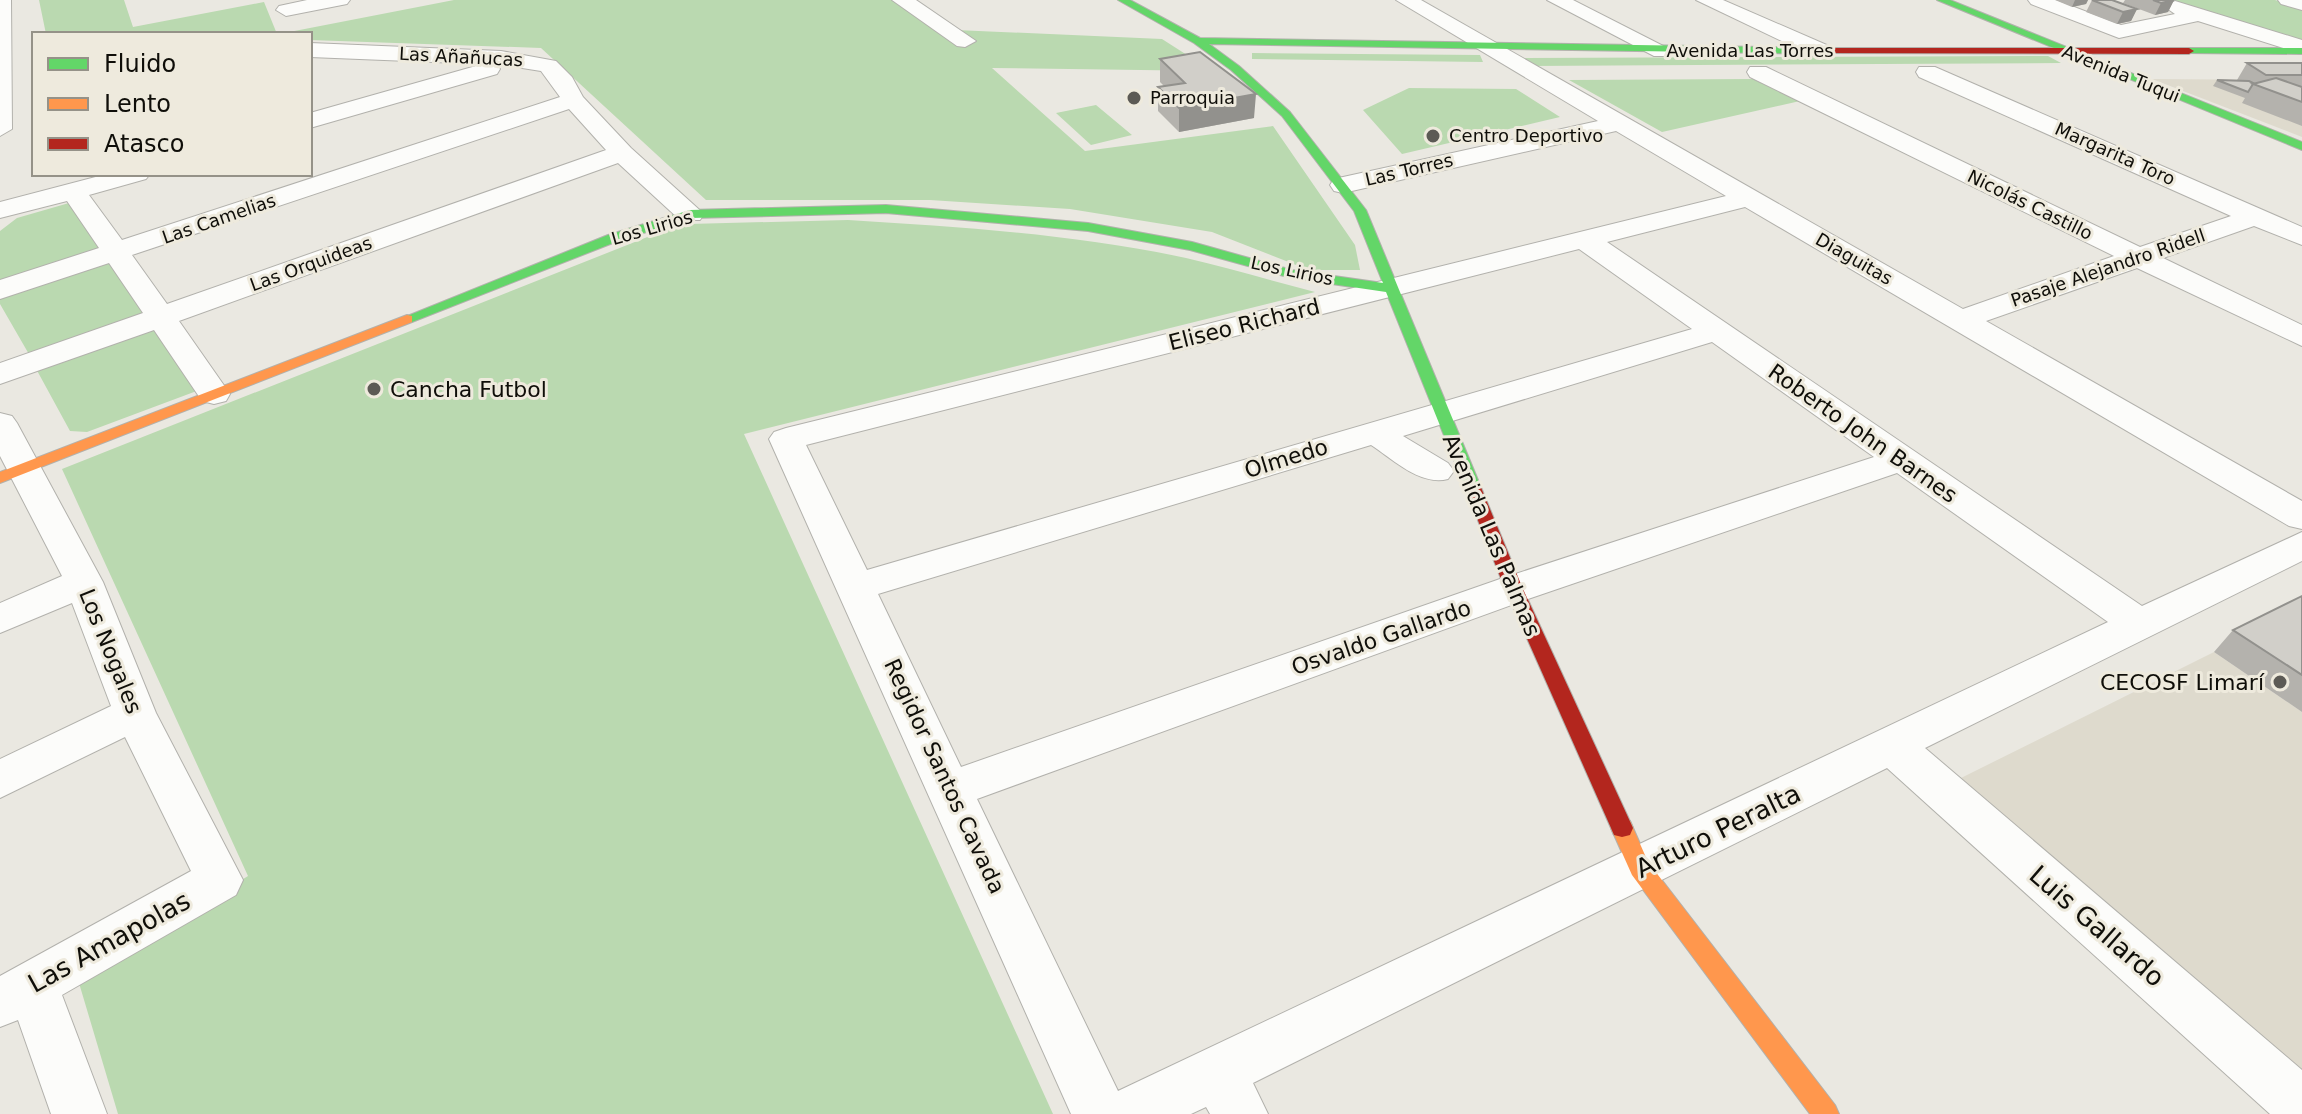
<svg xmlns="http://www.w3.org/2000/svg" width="2302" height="1114" font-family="'DejaVu Sans',sans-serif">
	<rect width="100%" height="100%" fill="#eae8e1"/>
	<!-- built -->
	<path fill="#dedacd" d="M2152,79L2302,80V137Z
		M2214,652L2302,712V1073L1959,779Z"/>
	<!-- green -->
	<path fill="#bad9b0" d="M39,0H124L133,27L264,2L277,34H46Z
		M454,0H893L933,29L1162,39L1212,71L992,68L1085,151L1273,126L1355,245L1360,270H1309L1212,232L1070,209L930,200H706L541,48L310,40V34H279Z
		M2171,0H2275L2302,8V40Z
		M1252,53L1480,55L1483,62L1252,59Z
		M2048,56L2061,63L1529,66L1525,58Z
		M1753,79L1800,101L1662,132L1569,80Z
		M1409,88L1516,89L1560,117L1402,154L1363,110Z
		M1096,105L1132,135L1091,145L1056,113Z
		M69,203L100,249L0,280V231L17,218Z
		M848,220C961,227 1075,234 1186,258C1229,268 1272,281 1315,292L744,434L1053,1114H118L79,983L248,876L62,469L660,232L689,224Z
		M109,262L148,316L30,356L0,304V296Z
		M157,323L202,389L87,432L70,431L34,365Z"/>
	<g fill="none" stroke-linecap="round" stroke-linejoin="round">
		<defs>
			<path id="street" d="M0,0H11L12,129L0,136Z
				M307,0H350L347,4L286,16L276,10L279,6Z
				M892,0H916L976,41L965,47L957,46Z
				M1396,0H1421L1963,309L2114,256L1750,77L1747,72L1750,67H1766L2140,247L2231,216L1919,77L1916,72L1919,67H1935L2302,227V245L2254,226L2163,258L2302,325V346L2137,268L1986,321L2302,501V529L2289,526L1745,207L1607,242L2142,606L2302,532V561L1925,748L2302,1070V1114H2270L1887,768L1253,1083L1268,1114H1210L1206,1107L1191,1114H1071L769,439L774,432L786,428L1726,196L1616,131L1343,193L1334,191L1330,185L1334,179L1598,121ZM1579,249L1692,329L867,570L806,445ZM1712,342L1874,457L1500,579L961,767L878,594L1371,445C1394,460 1420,486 1448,479L1454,471L1448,463L1403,436ZM1897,473L2108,622L1118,1091L977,799L1528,599Z
				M1547,0H1573L1673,51L1670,56H1654Z
				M1696,0H1723L1829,46L1832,51L1829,56H1813Z
				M2028,0H2056L2121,25L2175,14L2165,7L2175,1L2302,40V54L2198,21L2119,38L2031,4Z
				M2278,0H2302V10L2281,4Z
				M310,43L501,51L556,61L572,77L583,97L631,148L704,214L700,220H680L618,163L179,321L230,394L226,401L214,404L202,401L154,330L0,384V363L143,313L109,263L0,299V280L99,248L67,201L0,218V202L107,174H150L146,179L89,195L122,240L560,97L541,71L497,64L500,69L497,74L310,128V113L483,64L310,57ZM569,109L606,150L167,304L132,255Z
				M0,413L12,416L17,423L103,582L156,713L243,880L236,895L62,995L107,1114H51L18,1020L0,1027V976L191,871L125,737L0,798V759L111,706L72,603L0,633V603L62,576L0,456Z"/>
			<path id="fast" d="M1118,0H1130L1200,38L1821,48L1826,51L1821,54L1209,44L1239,66L1290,112L1366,210L1480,485L1472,490L1464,485L1386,292L1291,278L1190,250L1088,231L886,213L691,218L618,241L412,322H402L400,319L608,235L690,210L886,205L1088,223L1192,242L1292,270L1383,283L1354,211L1282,116L1231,70L1194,43Z
				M1937,0H1950L2302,142V150Z
				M2189,48H2302V54L2185,53L2184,51Z"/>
			<path id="slow" d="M407,315L412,316V322L0,483V472Z
				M1622,819L1630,821L1648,862L1835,1105L1839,1114H1810L1632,875L1611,828L1614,821Z"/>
			<path id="jam" d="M1821,48H2189L2194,51L2189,54L1817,53V49Z
				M1472,480L1480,485L1523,589L1633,828L1630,835L1622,837L1614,835L1611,828L1505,589L1464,485Z"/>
		</defs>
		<!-- street casing -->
		<use href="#street" stroke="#b2b1ac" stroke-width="2"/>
		<!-- fast casing -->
		<use href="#fast" stroke="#b2b1ac" stroke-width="2"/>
		<!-- slow casing -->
		<use href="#slow" stroke="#b2b1ac" stroke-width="2"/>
		<!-- jam casing -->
		<use href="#jam" stroke="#b2b1ac" stroke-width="2"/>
		<!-- street -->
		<use href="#street" fill="#fcfcfa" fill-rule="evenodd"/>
		<!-- fast -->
		<use href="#fast" fill="#63d668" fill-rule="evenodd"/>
		<!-- slow -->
		<use href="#slow" fill="#ff974d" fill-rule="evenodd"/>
		<!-- jam -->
		<use href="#jam" fill="#b3261e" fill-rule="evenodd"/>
	</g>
	<!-- wall -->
	<path fill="#b4b2ad" d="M2055,0H2088L2086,4L2072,7Z
		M2092,0L2137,9L2131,21L2117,24L2086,12Z
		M2125,0H2174L2168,12L2155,15L2123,3Z
		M1160,59L1254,118L1179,132L1158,111V87L1164,86L1160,82Z
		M2247,63H2302V126L2242,103L2245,98L2213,86L2217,80H2237Z
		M2302,596V712L2214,652L2233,630Z"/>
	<!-- shaded-wall -->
	<path fill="#92918d" d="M2075,0H2088L2086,4L2072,7Z
		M2174,0L2168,12L2155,15L2161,3Z
		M2137,9L2131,21L2117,24L2123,12Z
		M1256,94L1254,118L1179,132V108Z"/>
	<!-- building -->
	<path fill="#d1cfc9" stroke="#92918d" stroke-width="2" d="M2092,0H2112L2137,9L2123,12Z
		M2153,0H2174L2161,3Z
		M1200,52L1256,94L1179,108L1158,87L1185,83L1160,59Z
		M2247,63H2302V75H2266Z
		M2276,78L2302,87V102L2253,84Z
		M2217,80L2249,81L2255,84H2253L2248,92Z
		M2302,596V675L2233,630Z"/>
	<!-- markers -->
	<g fill="#5c5a55" stroke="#eeeadd" stroke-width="3">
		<circle cx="1134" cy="98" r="8"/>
		<circle cx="1433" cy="136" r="8"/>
		<circle cx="374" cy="389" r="8"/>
		<circle cx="2280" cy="682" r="8"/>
	</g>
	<g text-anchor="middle" stroke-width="6" stroke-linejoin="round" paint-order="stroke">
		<!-- far-street labels -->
		<g font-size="18" fill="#0f0e09" stroke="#eeeadd">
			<text x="1750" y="57">Avenida Las Torres</text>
			<text transform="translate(461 57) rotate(3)" y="6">Las Añañucas</text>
			<text transform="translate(2121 74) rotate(22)" y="6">Avenida Tuqui</text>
			<text transform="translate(2115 154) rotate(24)" y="6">Margarita Toro</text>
			<text transform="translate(1409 170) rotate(-13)" y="6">Las Torres</text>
			<text transform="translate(2030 205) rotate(26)" y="6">Nicolás Castillo</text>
			<text transform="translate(219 219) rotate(-19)" y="6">Las Camelias</text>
			<text transform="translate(652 228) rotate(-16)" y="6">Los Lirios</text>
			<text transform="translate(1854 259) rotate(30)" y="6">Diaguitas</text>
			<text transform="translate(311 264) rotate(-20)" y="6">Las Orquideas</text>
			<text transform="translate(2108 268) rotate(-19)" y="6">Pasaje Alejandro Ridell</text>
			<text transform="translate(1292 271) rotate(12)" y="6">Los Lirios</text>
		</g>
		<!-- far-poi labels -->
		<g font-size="18" fill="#0f0e09" stroke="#eeeadd" text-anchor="start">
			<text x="1150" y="104">Parroquia</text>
			<text x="1449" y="142">Centro Deportivo</text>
		</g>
		<!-- street labels -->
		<g font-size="22" fill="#0f0e09" stroke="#eeeadd">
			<text transform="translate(1244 324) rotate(-14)" y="8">Eliseo Richard</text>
			<text transform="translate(1863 433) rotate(35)" y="8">Roberto John Barnes</text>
			<text transform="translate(1286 458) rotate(-17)" y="8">Olmedo</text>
			<text transform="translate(1492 535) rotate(67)" y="8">Avenida Las Palmas</text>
			<text transform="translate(1381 637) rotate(-19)" y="8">Osvaldo Gallardo</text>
			<text transform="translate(111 651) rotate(68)" y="8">Los Nogales</text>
			<text transform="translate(945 776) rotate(65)" y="8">Regidor Santos Cavada</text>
		</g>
		<!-- poi labels -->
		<g font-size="22" fill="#0f0e09" stroke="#eeeadd" text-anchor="start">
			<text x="390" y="397">Cancha Futbol</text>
			<text x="2264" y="690" text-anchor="end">CECOSF Limarí</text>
		</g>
		<!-- near-street labels -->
		<g font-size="26" fill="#0f0e09" stroke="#eeeadd">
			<text transform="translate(1718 831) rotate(-26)" y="9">Arturo Peralta</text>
			<text transform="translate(2097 926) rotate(41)" y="9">Luis Gallardo</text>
			<text transform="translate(109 942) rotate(-29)" y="9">Las Amapolas</text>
		</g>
	</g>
	<!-- legend -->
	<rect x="32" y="32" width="280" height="144" fill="#eeeadd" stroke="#959288" stroke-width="2"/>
	<rect x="48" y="58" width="40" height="12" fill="#63d668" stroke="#959288" stroke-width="2"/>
	<text x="104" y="72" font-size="24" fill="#0f0e09">Fluido</text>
	<rect x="48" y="98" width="40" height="12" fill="#ff974d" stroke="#959288" stroke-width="2"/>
	<text x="104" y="112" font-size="24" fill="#0f0e09">Lento</text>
	<rect x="48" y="138" width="40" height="12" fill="#b3261e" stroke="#959288" stroke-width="2"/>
	<text x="104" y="152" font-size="24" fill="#0f0e09">Atasco</text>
</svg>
